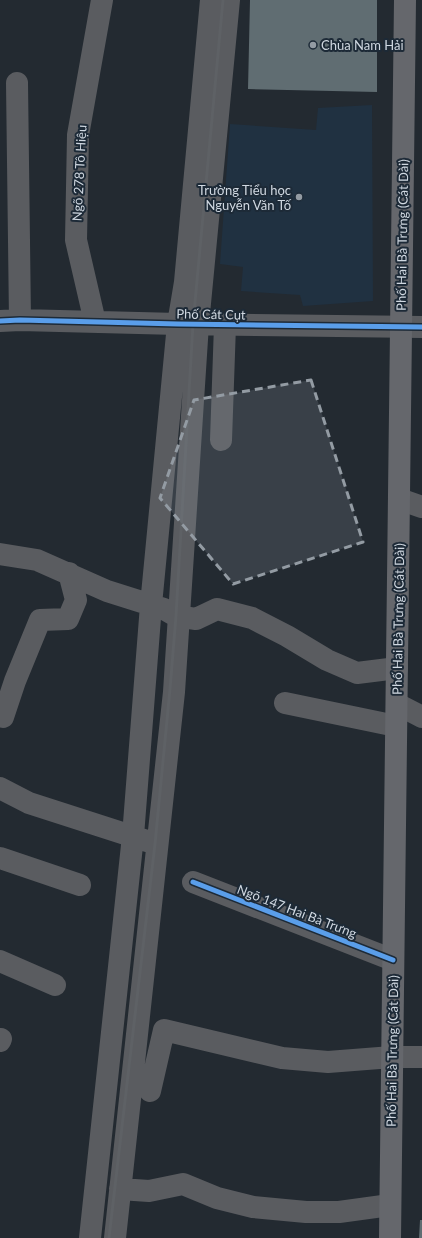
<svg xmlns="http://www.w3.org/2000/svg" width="422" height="1238" font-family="Lato,sans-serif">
	<rect width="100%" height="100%" fill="#232a31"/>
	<!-- built -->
	<path fill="#203141" d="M372,105L373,301L303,306L300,295L241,291L243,267L220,264L230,124L316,130L318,108Z"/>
	<!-- building -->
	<path fill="#606d72" d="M250,0H377V92L248,89Z
		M420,1220H422V1238H419Z"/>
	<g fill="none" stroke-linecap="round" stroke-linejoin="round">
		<!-- minor -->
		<path stroke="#5a5c60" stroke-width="22" d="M17,83L20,320
			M0,321L20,320L178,324L422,327
			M95,322L76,240L78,135L102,0
			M221,440L225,325
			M399,499L422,507
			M0,554L37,560L107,591L164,609L176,616L196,619L217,609L252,618L287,636L327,660L357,673L397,668
			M285,703L396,726
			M397,704L422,717
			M3,717L15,681L40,620L68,619L76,600L69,573
			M0,788L29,803L147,841
			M0,858L80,885
			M193,882L393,960
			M0,961L55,985
			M0,1041L1,1039
			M150,1091L164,1030L282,1058L328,1062L392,1057H422
			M120,1189L149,1191L183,1184L217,1198L253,1207L306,1212H339L390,1205
			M90,1238L133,836L151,605L178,324L185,282L211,0
			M115,1238L174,692L198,324L229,0"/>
		<!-- major -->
		<path stroke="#65676c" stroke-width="22" d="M390,1238L405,0"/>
		<!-- rail -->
		<path stroke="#5e6165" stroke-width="3" d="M109,1238L155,844L170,689L176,616L193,324L223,0"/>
		<defs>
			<path id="cycleway" d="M0,321L20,320L178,324L422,327
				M193,882L393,960"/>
		</defs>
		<!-- cycleway casing -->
		<use href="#cycleway" stroke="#1d2a37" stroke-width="8"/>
		<!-- cycleway -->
		<use href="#cycleway" stroke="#5a9eea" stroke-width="5"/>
	</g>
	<!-- marked area -->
	<path fill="#939ba3" fill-opacity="0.2" stroke="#939ba3" stroke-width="3" stroke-dasharray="8 5" stroke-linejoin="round" d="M311,380L363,542L233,584L160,498L194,400Z"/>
	<!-- markers -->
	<g fill="#939ba3" stroke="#1d2a37" stroke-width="1.5">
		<circle cx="313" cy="45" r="4"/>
		<circle cx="299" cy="197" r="4"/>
	</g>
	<g text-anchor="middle" stroke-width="4" stroke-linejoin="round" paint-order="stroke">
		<!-- poi labels -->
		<g font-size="13" fill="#d0d8e1" stroke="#1d2a37" text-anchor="start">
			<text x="321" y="50">Chùa Nam Hải</text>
			<text x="291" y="195" text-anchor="end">Trường Tiểu học<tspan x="291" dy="15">Nguyễn Văn Tố</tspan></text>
		</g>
		<!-- street labels -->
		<g font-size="13" fill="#d0d8e1" stroke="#1d2a37">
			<text transform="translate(79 173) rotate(-87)" y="5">Ngõ 278 Tô Hiệu</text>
			<text transform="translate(402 235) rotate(-89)" y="5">Phố Hai Bà Trưng (Cát Dài)</text>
			<text transform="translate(211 314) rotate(1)" y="5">Phố Cát Cụt</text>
			<text transform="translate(398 619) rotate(-89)" y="5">Phố Hai Bà Trưng (Cát Dài)</text>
			<text transform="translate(297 911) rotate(21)" y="5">Ngõ 147 Hai Bà Trưng</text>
			<text transform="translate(392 1051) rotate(-89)" y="5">Phố Hai Bà Trưng (Cát Dài)</text>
		</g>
	</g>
</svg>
